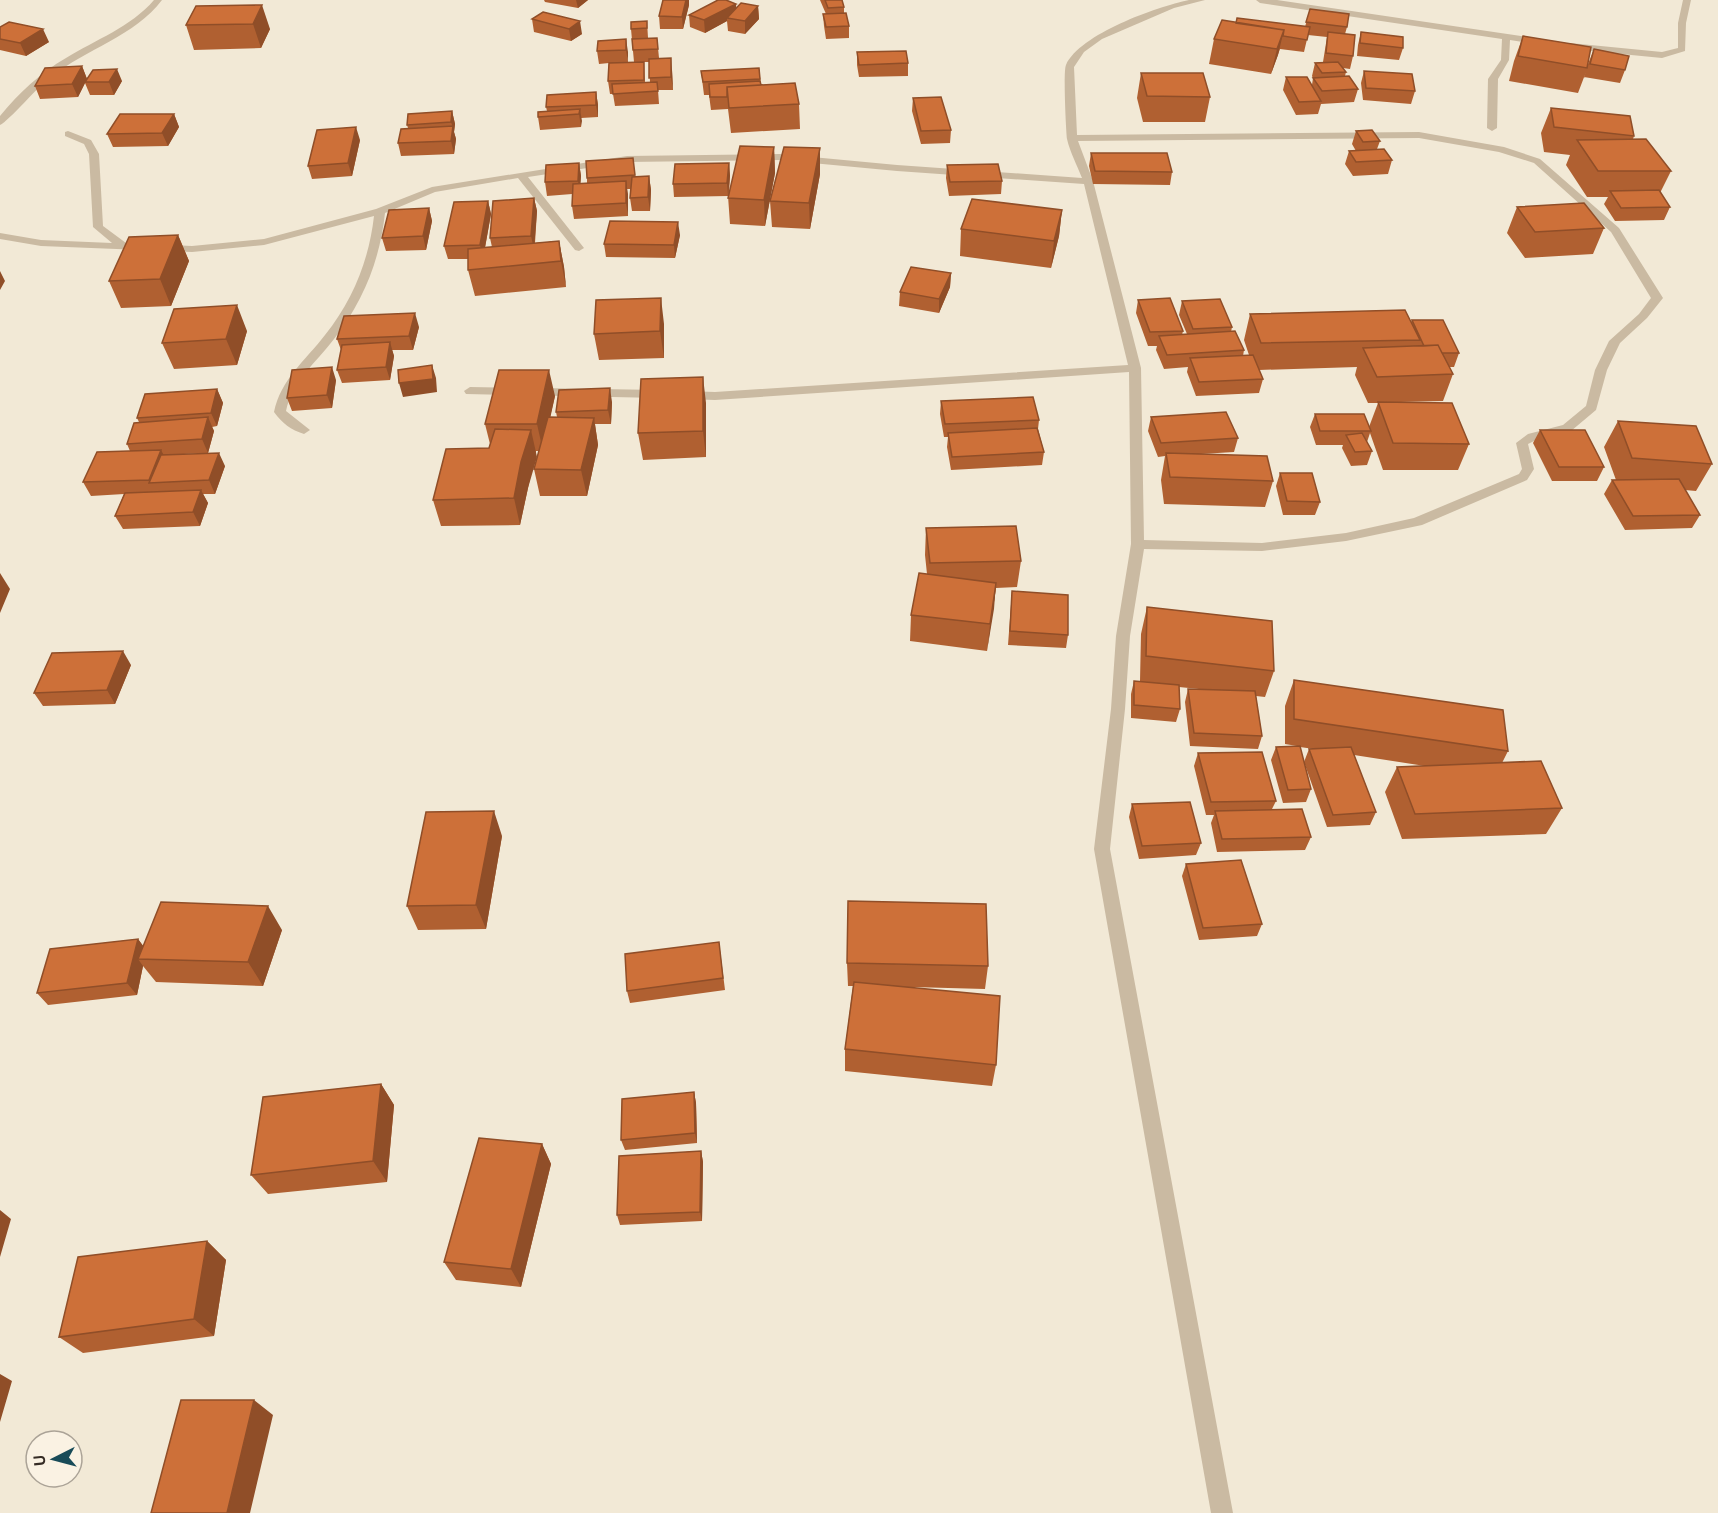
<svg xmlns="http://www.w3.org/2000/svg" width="1718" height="1513" font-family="'Space Grotesk',sans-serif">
	<rect width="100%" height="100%" fill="#f2e9d6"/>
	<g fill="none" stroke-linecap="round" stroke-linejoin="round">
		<!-- minor -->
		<path fill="#cabaa2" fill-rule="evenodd" d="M154,0H162C135,36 86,49 51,77C38,86 9,121 0,125V116C19,93 40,73 66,58C95,40 131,27 154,0Z
			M1189,0H1205L1174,8L1102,39L1084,52L1074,67L1077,135L1419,132L1504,147L1540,159L1619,228L1663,298L1647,318L1620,343L1607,370L1596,410L1571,431L1536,440L1528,444L1534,469L1527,480L1422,525L1346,541L1262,551L1144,549L1130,636L1125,709L1110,849L1233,1513H1211L1094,849L1111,709L1116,636L1131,544L1129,372L715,400L686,399L680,395L686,391L715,392L1128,365L1084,184L897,171L780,160L627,162L528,177L584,248L579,251L575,250L518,178L435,192L385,213C380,260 363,302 334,339C315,364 293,380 286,411L310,430L304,434C291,430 282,423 274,412C281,379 305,361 325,335C353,300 369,260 374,216L264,245L192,252L41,246L0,239V233L41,240L112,243L93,227L89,154L84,144L65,136V132L68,131L91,140L99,154L103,226L126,243L192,246L264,239L376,209L432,187L627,156L780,154L897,165L1082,178C1077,165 1070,152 1067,139C1066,130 1063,71 1066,65C1080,34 1156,7 1189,0ZM1419,138L1499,152L1534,163L1611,232L1651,298L1639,314L1609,341L1595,370L1586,406L1563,425L1528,434L1516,443L1522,469L1519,474L1414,518L1346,533L1262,543L1144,540L1141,368L1093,181L1078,141Z
			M1256,0H1277L1541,39L1545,42L1541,45L1510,40L1509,60L1498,79L1497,128L1492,131L1487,128L1488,79L1501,60L1502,39L1260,3Z
			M1683,0H1691L1686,23L1685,51L1662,58L1570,49L1566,46L1570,43L1662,52L1678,48V23Z
			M470,387L659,390L665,394L659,398L466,394L464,391Z"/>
	</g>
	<!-- wall -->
	<path fill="#b06031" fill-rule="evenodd" d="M544,0H588L578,8L545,2Z
		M663,0H689V5L683,29H660L659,16Z
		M820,0H842L844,7V13L849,26V38L826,39L824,26L823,14H826Z
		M196,6L270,29L261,48L194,50L186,25Z
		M758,6L759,19L745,34L728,31L727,21L705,33L690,27L689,15Z
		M1310,9L1347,27L1345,34L1353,56L1350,69L1343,68L1346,72L1345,76L1358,89L1354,102L1321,104L1318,114L1296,115L1283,90L1286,77L1312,85L1313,78L1312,76L1315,63L1323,62L1327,37L1308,35L1304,52L1280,49L1271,74L1209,64L1214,39L1236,23L1305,27Z
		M543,12L582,34L571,41L534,32L532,19Z
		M647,21L648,38H657L659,58L672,70L673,90H658L659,104L615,106L613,94H610L608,81L609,63L599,64L597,51L626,39L628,62H634L631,29ZM644,62H649L650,82H645Z
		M0,27L49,42L26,56L0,50Z
		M1361,32L1403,48L1399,60L1357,56L1358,45Z
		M1523,36L1588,64L1594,49L1625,70L1620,83L1584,77L1586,72L1578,93L1509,81L1514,61Z
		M857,52L908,63V76L859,77L857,65Z
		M82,66L87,79L122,81L114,95H90L85,83L78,97L40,99L35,86Z
		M759,68L761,85L799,104L800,129L731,133L728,109L711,110L709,95H704L701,71Z
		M1364,71L1415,91L1411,104L1363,100L1361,83Z
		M1141,73L1210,97L1205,122H1143L1137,98Z
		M596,92L598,105V117L581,118V127L540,130L538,117L547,111L546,107Z
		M913,98L951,130L950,143L921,144L912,111Z
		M1551,108L1634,136L1633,139L1671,171L1660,193L1670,207L1664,220L1615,221L1604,204L1608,197H1587L1566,165L1570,155L1544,152L1541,133Z
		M452,111L455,124L454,132L456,139L454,154L401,156L398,143L408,128L407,125Z
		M174,114L179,127L168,146L113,147L107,134Z
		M1356,131L1380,141L1377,149L1392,160L1388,174L1353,176L1345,164L1349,151H1356L1352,144Z
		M360,140L352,176L312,179L308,166Z
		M774,147L775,173L765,226L730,224L728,196L674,197L673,184L729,163L730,176L729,194Z
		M820,148V174L810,229L772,227L770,201Z
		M1091,153L1172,172L1170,185L1093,184L1089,166Z
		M633,158L635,177L649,176L651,190L650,211H632L630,198L631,189H627L628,216L574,219L572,206V194L547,196L545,182L579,163L581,176L580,183H587V178Z
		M947,165L1002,181L1001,194L949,196L946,178Z
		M534,198L537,211L535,243L559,241L564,267L566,287L475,296L468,270V259H448L444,246L488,201L491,214L485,248L492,247L490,238Z
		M1517,207L1604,228L1593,254L1525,258L1507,233Z
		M429,208L432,221L426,250L386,251L382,238Z
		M1062,210L1059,236L1051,268L960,256L961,229Z
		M178,235L189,261L171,306L121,308L109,281Z
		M680,235L675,258L606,257L604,244Z
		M951,273L950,287L939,313L899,306L900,292Z
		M1138,300L1183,331L1182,335L1187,334L1179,315L1182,301L1232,327L1231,332L1244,350L1243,356L1249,355L1244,340L1250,314L1411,322L1412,320L1459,353L1454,367H1449L1453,374L1443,401L1401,402L1469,444L1458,470H1383L1370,433L1367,442L1372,451L1367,465L1351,466L1342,448L1343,445H1316L1310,427L1315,414L1369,427L1378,403H1368L1355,375L1357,367L1259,370L1263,379L1259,393L1196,396L1187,372L1188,367L1164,369L1156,350L1157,346H1148L1136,313Z
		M664,324V358L599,360L594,334Z
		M419,327L413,350H392L394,356L390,380L342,383L337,370L341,350L337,339Z
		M247,331L237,365L174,369L162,343Z
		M336,380L332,408L292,411L287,398Z
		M217,389L223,403L217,426L212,427L214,431L208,453L184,454L225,466L215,494H203L208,503L200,526L123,529L115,516L124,494L91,496L83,482L130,451L127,444L139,422L137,418Z
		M555,396L550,417H557L556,412L612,402L611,424H595L598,445L587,496H540L534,469L539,451H536L520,525L441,526L433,500L489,448L490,444L485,424Z
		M941,401L1039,420L1038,429L1044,452L1042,465L951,470L947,447L948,437H944L940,414Z
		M706,403V457L643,460L638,433Z
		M1151,417L1238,438L1234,452L1201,454L1273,481L1265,507L1164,504L1161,480L1165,456L1158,457L1148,431Z
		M1618,421L1712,464L1696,491L1685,490L1700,515L1692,528L1625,530L1604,494L1612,480H1616L1604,447Z
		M1540,430L1604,467L1597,481H1552L1533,443Z
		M1280,473L1320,502L1315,515H1283L1276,486Z
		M926,528L1021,561L1017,587L996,588L987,651L910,641L911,615L927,574L925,555Z
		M1012,591L1068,635L1066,648L1008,645Z
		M1147,607L1274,671L1265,697L1256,696L1262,736L1258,749L1190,746L1185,702L1188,689H1199L1179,687L1180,709L1176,722L1131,718V694L1134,681H1140L1141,634Z
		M131,665L115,704L43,706L34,693Z
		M1294,680L1508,751L1502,763L1562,808L1546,834L1402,839L1385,792L1397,767L1425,766L1354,755L1376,812L1370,825L1327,827L1304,762L1309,749H1314L1300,747L1311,789L1306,802L1283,803L1271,760L1276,747L1297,746L1285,744V706Z
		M1198,753L1276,801L1272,809L1311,837L1305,850L1217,852L1211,823L1214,815H1206L1194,766Z
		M1132,804L1201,843L1196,855L1139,859L1129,817Z
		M502,836L486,929L418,930L407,906Z
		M1186,864L1262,924L1257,936L1199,940L1182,876Z
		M282,930L263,986L156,982L143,966L137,995L48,1005L37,993L138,939L143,946Z
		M719,942L725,990L630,1003L627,991Z
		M847,963L988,966L985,989L912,987L996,1065L992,1086L845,1071V1049L853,986H848Z
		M381,1084L394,1105L387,1182L268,1194L251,1175Z
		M694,1092L696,1103L697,1143L625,1150L621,1140Z
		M542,1144L551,1164L521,1287L456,1280L444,1262Z
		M701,1151L703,1162L702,1221L620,1225L617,1215Z
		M207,1241L226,1260L214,1336L83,1353L59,1337Z"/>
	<!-- shaded-wall -->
	<path fill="#904e28" d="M576,0H588L578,8Z
		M686,0H689V5L683,29L682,17Z
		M736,4L737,16L727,18V21L705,33L704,20Z
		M262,5L270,29L261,48L253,24Z
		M758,6L759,19L745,34V21Z
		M580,21L582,34L571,41L569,29Z
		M43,29L49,42L26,56L20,43Z
		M1284,30L1278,55L1271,74L1277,49Z
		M626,39L628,52V62L626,50Z
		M671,58L672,70L673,90L671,77Z
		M82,66L87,79L78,97L72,84Z
		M117,69L122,81L114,95L109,82Z
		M596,92L598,105V117L596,105Z
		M580,109L582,121L581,127L579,114Z
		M452,111L455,124L454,132L456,139L454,154L451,141L453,128L451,122Z
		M174,114L179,127L168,146L162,133Z
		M356,127L360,140L352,176L348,163Z
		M774,147L775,173L765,226L764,200Z
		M820,148V174L810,229L809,203Z
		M579,163L581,176L580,194L578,181Z
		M729,163L730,176L728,196L727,183Z
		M649,176L651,190L650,211L648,197Z
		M626,181L628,194V216L626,203Z
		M534,198L537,211L534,249L531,236Z
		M488,201L491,214L483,258L480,245Z
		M429,208L432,221L426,250L423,236Z
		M1062,210L1059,236L1051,268L1054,241Z
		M678,222L680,235L675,258L674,245Z
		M178,235L189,261L171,306L160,279Z
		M559,241L564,267L566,287L561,261Z
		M0,271L5,281L0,290Z
		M951,273L950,287L939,313V299Z
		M661,298L664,324V358L660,331Z
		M237,305L247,331L237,365L226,339Z
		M415,313L419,327L413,350L409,336Z
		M390,342L394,356L390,380L386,367Z
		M432,365L436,378L437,392L403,397L399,383Z
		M332,367L336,380L332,408L327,395Z
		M549,370L555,396L543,451L537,424Z
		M703,377L706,403V457L703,431Z
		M610,388L612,402L611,424L608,410Z
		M217,389L223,403L217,426L211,413Z
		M208,417L214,431L208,453L202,439Z
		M594,418L598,445L587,496L581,470Z
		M531,430L537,457L528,488L520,525L514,498L521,462Z
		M161,450L168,463L150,483L149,480Z
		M219,453L225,466L215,494L209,480Z
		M201,490L208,503L200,526L193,512Z
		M0,573L10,589L0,613Z
		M996,583L994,609L987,651L990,624Z
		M123,651L131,665L115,704L107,690Z
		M494,811L502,836L486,929L476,905Z
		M268,906L282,930L263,986L248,962Z
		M138,939L147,951L138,959L143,966L137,995L127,983Z
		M381,1084L394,1105L387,1182L373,1161Z
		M694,1092L696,1103L697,1143L695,1133Z
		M542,1144L551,1164L521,1287L511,1269Z
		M701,1151L703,1162L702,1221L700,1212Z
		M0,1210L11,1219L0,1257Z
		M207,1241L226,1260L214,1336L194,1319Z
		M0,1374L12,1381L0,1422Z
		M254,1400L273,1415L250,1513H227Z"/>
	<!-- building -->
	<path fill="#cd7039" stroke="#904e28" stroke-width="1.5" d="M663,0H686L682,17L659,16Z
		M718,0H726L736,4L704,20L689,15Z
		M825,0H842L844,7L828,8Z
		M741,3L758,6L745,21L727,18Z
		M262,5L253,24L186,25L196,6Z
		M1310,9L1349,14L1347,27L1306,22Z
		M543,12L580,21L569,29L532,19Z
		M846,13L849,26L826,27L823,14Z
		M1237,18L1310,27L1307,40L1283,36L1284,30L1236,23Z
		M1222,20L1284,30L1277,49L1214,39Z
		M647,21V28L631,29V22Z
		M9,22L43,29L20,43L0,39V27Z
		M1328,32L1355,35L1353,56L1326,53Z
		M1361,32L1403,37V48L1360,43Z
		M1523,36L1591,47L1587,68L1518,56Z
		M657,38L658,49L633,50L632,39Z
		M626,39V50L597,51L598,41Z
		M1594,49L1629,56L1625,70L1590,64Z
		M906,51L908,63L859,65L857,52Z
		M671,58V77L649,78V59Z
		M644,62V80L608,81L609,63Z
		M1338,62L1346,72L1322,73L1315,63Z
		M82,66L72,84L35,86L45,68Z
		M759,68L760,79L703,82L701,71Z
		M117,69L109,82H85L93,70Z
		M1364,71L1412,74L1415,91L1366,88Z
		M1141,73H1203L1210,97L1147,96Z
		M1349,76L1358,89L1322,91L1313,78Z
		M1286,77H1307L1321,101L1299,102Z
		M760,81L761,85L727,87V97H710L709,84Z
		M657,82L658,91L613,94L612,84Z
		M795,83L799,104L729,108L727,87Z
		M596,92V105L546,107L547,95Z
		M941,97L951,130L921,131L913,98Z
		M1551,108L1630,116L1634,136L1554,127Z
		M580,109L579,114L538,117V112Z
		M452,111L451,122L407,125L408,114Z
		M120,114H174L162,133L107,134Z
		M453,126L451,141L398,143L401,129Z
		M356,127L348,163L308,166L317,130Z
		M1372,130L1380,141L1363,142L1356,131Z
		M1646,139L1671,171H1598L1577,140Z
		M740,146L774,147L764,200L728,198Z
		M784,147L820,148L809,203L770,201Z
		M1384,149L1392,160L1356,162L1349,151Z
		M1091,153H1167L1172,172L1095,171Z
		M633,158L635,175L587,178L586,161Z
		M579,163L578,181L545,182L546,165Z
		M729,163L727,183L673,184L675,164Z
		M998,164L1002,181L950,182L947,165Z
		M649,176L648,197L630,198L632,177Z
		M626,181V203L572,206L573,184Z
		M1659,190L1670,207L1621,208L1610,191Z
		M534,198L531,236L490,238L493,201Z
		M972,199L1062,210L1054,241L961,229Z
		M488,201L480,245L444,246L454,202Z
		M1584,203L1604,228L1535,232L1517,207Z
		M429,208L423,236L382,238L389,210Z
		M610,221L678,222L674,245L604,244Z
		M178,235L160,279L109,281L129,237Z
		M559,241L561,261L468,270V249Z
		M911,267L951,273L939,299L900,292Z
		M661,298L660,331L594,334L596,300Z
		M1170,298L1183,331L1150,332L1138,300Z
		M1220,299L1232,327L1193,329L1182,301Z
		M237,305L226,339L162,343L174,309Z
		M1405,310L1420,340L1261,343L1250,314Z
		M415,313L409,336L337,339L344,316Z
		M1412,320H1443L1459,353H1442L1438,345L1424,346Z
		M1235,331L1244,350L1167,355L1159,336Z
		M390,342L386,367L337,370L342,345Z
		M1438,345L1453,374L1377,377L1363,348Z
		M1253,355L1263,379L1199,382L1190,358Z
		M432,365L433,379L399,383L398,370Z
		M332,367L327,395L287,398L292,370Z
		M499,370H549L537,424H485Z
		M703,377V431L638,433L641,379Z
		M610,388L608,410L556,412L559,390Z
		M217,389L211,413L137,418L145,394Z
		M1033,397L1039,420L945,424L941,401Z
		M1378,402L1452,403L1469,444L1393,443Z
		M1226,412L1238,438L1161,443L1151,417Z
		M1315,414H1364L1371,431H1320Z
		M208,417L202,439L127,444L134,423Z
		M548,417L594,418L581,470L534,469Z
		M1618,421L1696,426L1712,464L1632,458Z
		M1037,428L1044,452L952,457L948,433Z
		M495,429L531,430L521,462L514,498L433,500L446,449L489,448Z
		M1540,430H1585L1604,467H1559Z
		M1362,433L1372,451L1355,452L1346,435Z
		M161,450L149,480L83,482L97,452Z
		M219,453L209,480L149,483L161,455Z
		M1166,453L1267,456L1273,481L1170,477Z
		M1280,473H1312L1320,502L1287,501Z
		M1679,479L1700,515L1633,516L1612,480Z
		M201,490L193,512L115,516L125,493Z
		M1016,526L1021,561L930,563L926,528Z
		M919,573L996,583L990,624L911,615Z
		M1012,591L1068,595V635L1010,631Z
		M1147,607L1272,621L1274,671L1146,656Z
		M123,651L107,690L34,693L52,653Z
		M1294,680L1503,710L1508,751L1294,719Z
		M1134,681L1179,685L1180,709L1134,705Z
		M1188,689L1255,691L1262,736L1194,733Z
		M1300,746L1311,789L1288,790L1276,747Z
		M1351,747L1376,812L1333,815L1309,749Z
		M1262,752L1276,801L1211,802L1198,753Z
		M1541,761L1562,808L1415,814L1397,767Z
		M1190,802L1201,843L1142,846L1132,804Z
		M1302,809L1311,837L1222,839L1215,811Z
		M494,811L476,905L407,906L426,812Z
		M1241,860L1262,924L1203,928L1186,864Z
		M848,901L986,904L988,966L847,963Z
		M161,902L268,906L248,962L138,959Z
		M138,939L127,983L37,993L50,949Z
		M719,942L723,978L627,991L625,954Z
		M854,982L1000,996L996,1065L845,1049Z
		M381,1084L373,1161L251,1175L263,1097Z
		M694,1092L695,1133L621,1140L622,1099Z
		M479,1138L542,1144L511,1269L444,1262Z
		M701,1151L700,1212L617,1215L619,1156Z
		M207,1241L194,1319L59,1337L78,1257Z
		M181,1400H254L227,1513H151Z"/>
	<!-- north arrow -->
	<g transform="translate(54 1459) rotate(264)"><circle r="28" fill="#faf2e3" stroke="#aba397" stroke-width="1.5"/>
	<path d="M0-4.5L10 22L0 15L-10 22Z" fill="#184b58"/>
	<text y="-9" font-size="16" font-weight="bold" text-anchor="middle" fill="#352c25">U</text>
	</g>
</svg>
